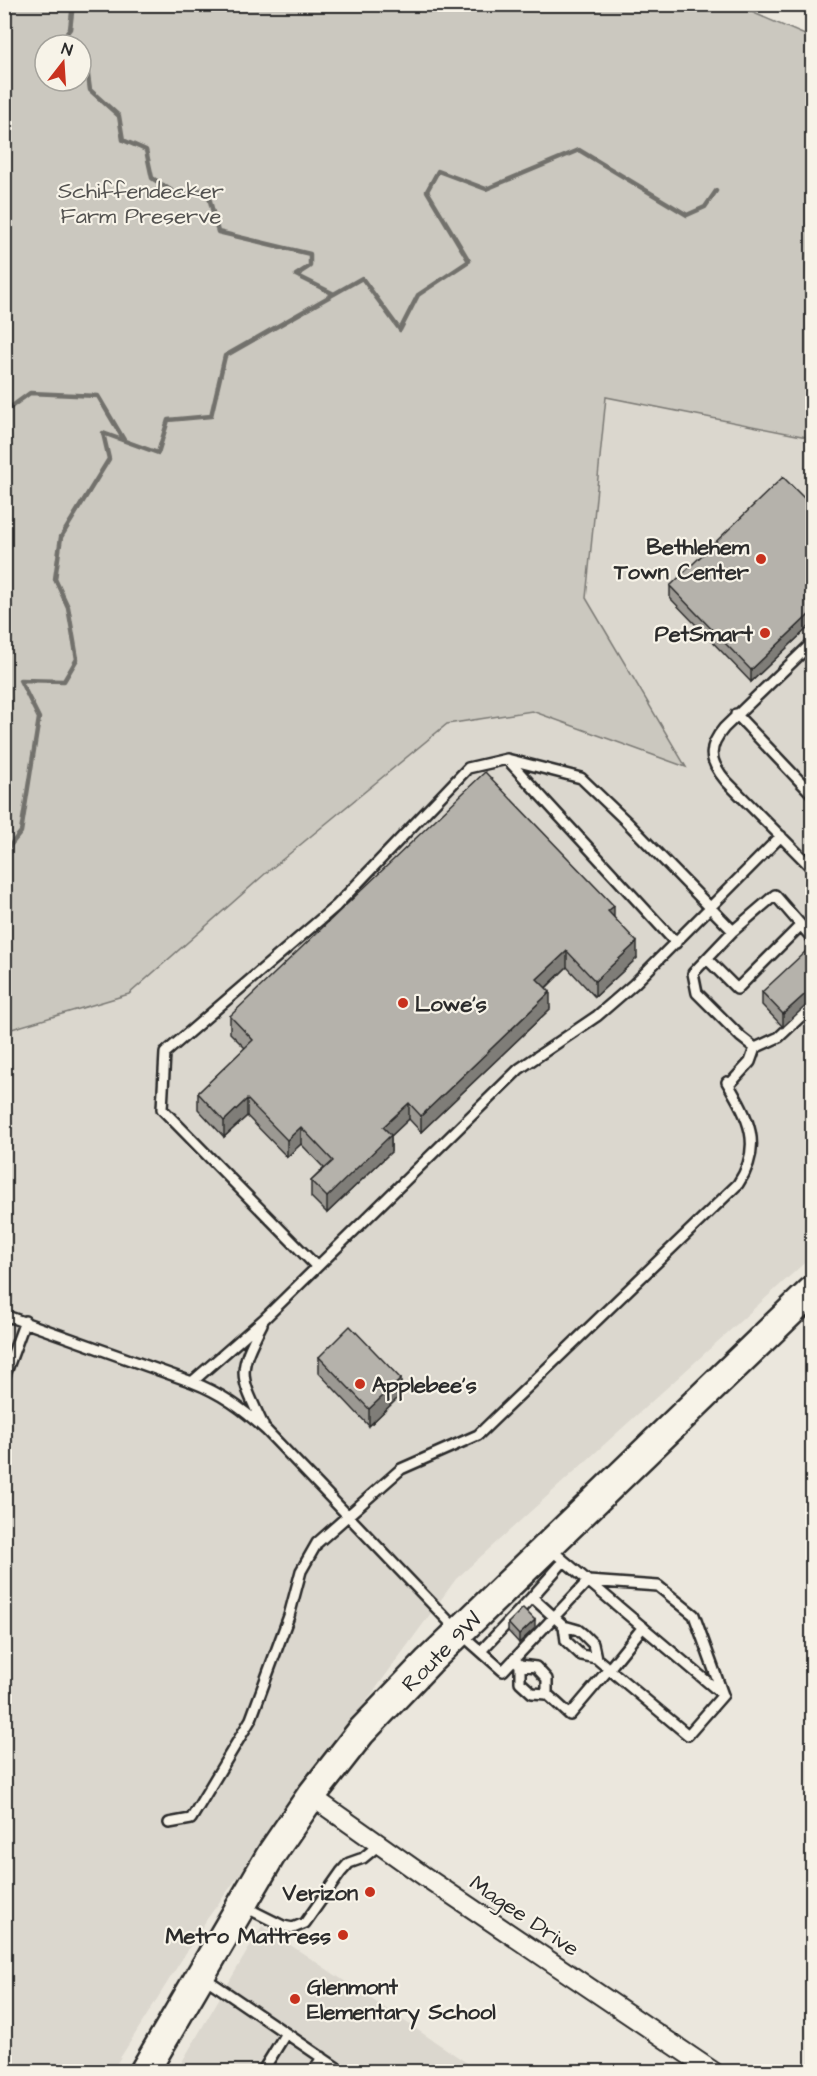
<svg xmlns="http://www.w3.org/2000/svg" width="817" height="2076" font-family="'Architects Daughter',sans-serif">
	<rect width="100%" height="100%" fill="#ebe7dd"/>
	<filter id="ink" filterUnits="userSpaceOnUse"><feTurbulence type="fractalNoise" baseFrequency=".0167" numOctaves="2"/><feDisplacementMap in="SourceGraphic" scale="12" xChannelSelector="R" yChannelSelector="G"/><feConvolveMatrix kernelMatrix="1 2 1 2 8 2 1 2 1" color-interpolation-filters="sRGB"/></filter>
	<g filter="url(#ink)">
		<!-- built -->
		<path fill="#dbd7ce" d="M606,397L812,438V1256L456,1579L207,1919L112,2071L5,2072V1031L129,993L266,873L447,724L532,711L685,766L586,598Z
			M262,1926L479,2071L176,2072Z"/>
		<!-- green -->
		<path fill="#cbc8bf" stroke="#7b7a75" stroke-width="1.5" fill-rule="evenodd" d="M733,4L812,38V438L606,397L586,598L686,767L532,711L447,724L266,873L129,994L5,1031V5ZM45,45H81V81H45Z"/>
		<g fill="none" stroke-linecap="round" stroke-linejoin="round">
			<!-- stream -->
			<path stroke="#72716c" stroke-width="4.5" d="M70,45L64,37L70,29L73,4
				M81,60L87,68L90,90L119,116L123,140L146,150L152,178L178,195L207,189L218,232L310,254V266L296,275L334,294
				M4,412L30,393L98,396L124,440
				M4,853L21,832L39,718L20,680L64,681L77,659L68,607L55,579L61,537L109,459L103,433L158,453L168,420L211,416L225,356L362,278L400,330L418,295L469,261L427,191L438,171L486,189L579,150L687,215L705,207L716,191"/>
			<defs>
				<path id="lane" d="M812,643L724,728C707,748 709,761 726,781L812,868
					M736,714L812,794
					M507,759L676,943
					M707,959L737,989L801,925
					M755,1048L779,1037L812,1006
					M729,1085L750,1062L755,1048L741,1037L697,993L693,973L733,931
					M317,1267L162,1109L165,1053L336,906L468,768L507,759L581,778L626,821L733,931L775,895L812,938
					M4,1315L192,1382C221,1393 243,1409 266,1430L459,1632L503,1671L588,1581L658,1586L694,1615L723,1695
					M262,1324C236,1374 240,1375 263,1425
					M4,1378L25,1321
					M192,1382L264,1319L519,1069L597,1016L634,984L781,836
					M532,1597L564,1561
					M564,1626L566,1641L581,1655L596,1658L609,1669L643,1627
					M481,1651L532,1597L564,1626L578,1630L583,1634L593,1644L596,1658
					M517,1662L520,1665L536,1667L547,1679V1694
					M520,1665V1682L532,1693L547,1694L570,1715L609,1669L688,1735L723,1695L549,1548
					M169,1823L191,1819L251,1719L289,1616L301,1571L317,1543L401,1469L478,1435L738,1184C764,1145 748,1118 727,1082
					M243,1906L283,1926L293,1928L305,1923L341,1872L349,1863L363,1858L380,1844
					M202,1976L343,2072
					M262,2072L286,2033
					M313,2072L322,2057"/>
				<path id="street" d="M311,1796L424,1876L714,2072"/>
				<path id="primary" d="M144,2072L272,1853L311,1796L361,1732L429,1661L812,1291"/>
			</defs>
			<!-- lane casing -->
			<use href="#lane" stroke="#2b2b2b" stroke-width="14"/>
			<!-- street casing -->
			<use href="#street" stroke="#2b2b2b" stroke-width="22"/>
			<!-- primary casing -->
			<use href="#primary" stroke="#2b2b2b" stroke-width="33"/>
			<!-- lane -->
			<use href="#lane" stroke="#f7f3e8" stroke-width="9"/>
			<!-- street -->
			<use href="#street" stroke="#f7f3e8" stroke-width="18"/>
			<!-- primary -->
			<use href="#primary" stroke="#f7f3e8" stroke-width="28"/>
		</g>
		<!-- wall -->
		<path fill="#9c9993" stroke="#2b2b2b" stroke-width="1.5" d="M813,507V623L751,682L670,598V586Z
			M614,918L637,958L595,997L567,967L546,988L550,1009L421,1132L409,1119L391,1136V1152L327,1213L311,1197V1181L324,1168L301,1144L287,1157L247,1116L224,1137L198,1109V1093L245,1048L230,1033V1016Z
			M813,958L783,1027L762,1005V992Z
			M319,1357L401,1395L369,1426L319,1373Z
			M508,1623L535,1628L519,1643L508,1631Z"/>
		<!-- shaded-wall -->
		<path fill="#7f7d78" stroke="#2b2b2b" stroke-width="1.5" d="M813,611V623L751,682V670Z
			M614,906V922L608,911Z
			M637,942V958L595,997V981Z
			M567,951V967L537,996V979Z
			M813,987V999L783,1027V1014Z
			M550,992V1009L421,1132V1116Z
			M247,1099V1116L224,1137V1121Z
			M409,1103V1119L391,1136V1152L327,1213V1197L383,1127Z
			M301,1127V1144L287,1157V1140Z
			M401,1379V1395L369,1426V1409Z
			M535,1620V1628L519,1643V1635Z"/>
		<!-- building -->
		<path fill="#b5b2ab" stroke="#2b2b2b" stroke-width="1.5" d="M783,477L813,507V611L751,670L670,586Z
			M485,772L614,906L608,911L637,942L595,981L567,951L537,979L550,992L421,1116L409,1103L383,1127L391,1135L327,1197L311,1181L333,1161L301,1127L287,1140L247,1099L224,1121L198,1093L253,1040L230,1016Z
			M806,951L813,958V987L783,1014L762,992Z
			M350,1326L401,1379L369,1409L319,1357Z
			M523,1608L535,1620L519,1635L508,1623Z"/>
	</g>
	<!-- markers -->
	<g fill="#c8321e" stroke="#f7f3e8" stroke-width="2">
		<circle cx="761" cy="559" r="6"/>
		<circle cx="765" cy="633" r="6"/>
		<circle cx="403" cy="1003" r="6"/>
		<circle cx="360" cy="1384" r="6"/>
		<circle cx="370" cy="1892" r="6"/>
		<circle cx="343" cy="1935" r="6"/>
		<circle cx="295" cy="1999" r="6"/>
	</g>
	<g text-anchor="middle" stroke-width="4.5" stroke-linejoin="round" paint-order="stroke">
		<!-- park labels -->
		<g font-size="22" fill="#535250" stroke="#f7f3e8">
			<text x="141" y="198">Schiffendecker<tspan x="141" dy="25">Farm Preserve</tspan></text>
		</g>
		<!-- poi labels -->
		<g font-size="22" font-weight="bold" fill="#2b2b2b" stroke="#f7f3e8" text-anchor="end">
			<text x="749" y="554">Bethlehem<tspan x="749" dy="25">Town Center</tspan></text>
			<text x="753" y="641">PetSmart</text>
			<text x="415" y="1011" text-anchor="start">Lowe's</text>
			<text x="372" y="1392" text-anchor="start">Applebee's</text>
			<text x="358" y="1900">Verizon</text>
			<text x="331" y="1943">Metro Mattress</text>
			<text x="307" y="1994" text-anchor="start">Glenmont<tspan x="307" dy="25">Elementary School</tspan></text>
		</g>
		<!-- street labels -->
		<g font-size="22" fill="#2b2b2b" stroke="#f7f3e8">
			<text transform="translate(441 1651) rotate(-45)" y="8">Route 9W</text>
			<text transform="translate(525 1915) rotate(34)" y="8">Magee Drive</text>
		</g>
	</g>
	<!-- margin -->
	<rect width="817" height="2076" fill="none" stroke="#f7f3e8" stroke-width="24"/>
	<rect x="12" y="12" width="793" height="2052" fill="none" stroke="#2b2b2b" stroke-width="2" filter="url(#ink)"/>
	<!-- north arrow -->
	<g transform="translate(63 63) rotate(17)"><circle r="28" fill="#f7f3e8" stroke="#a5a39c" stroke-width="1.5"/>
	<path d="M0-4.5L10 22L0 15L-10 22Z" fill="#c8321e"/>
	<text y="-9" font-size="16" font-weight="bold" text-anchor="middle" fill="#2b2b2b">N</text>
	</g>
</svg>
